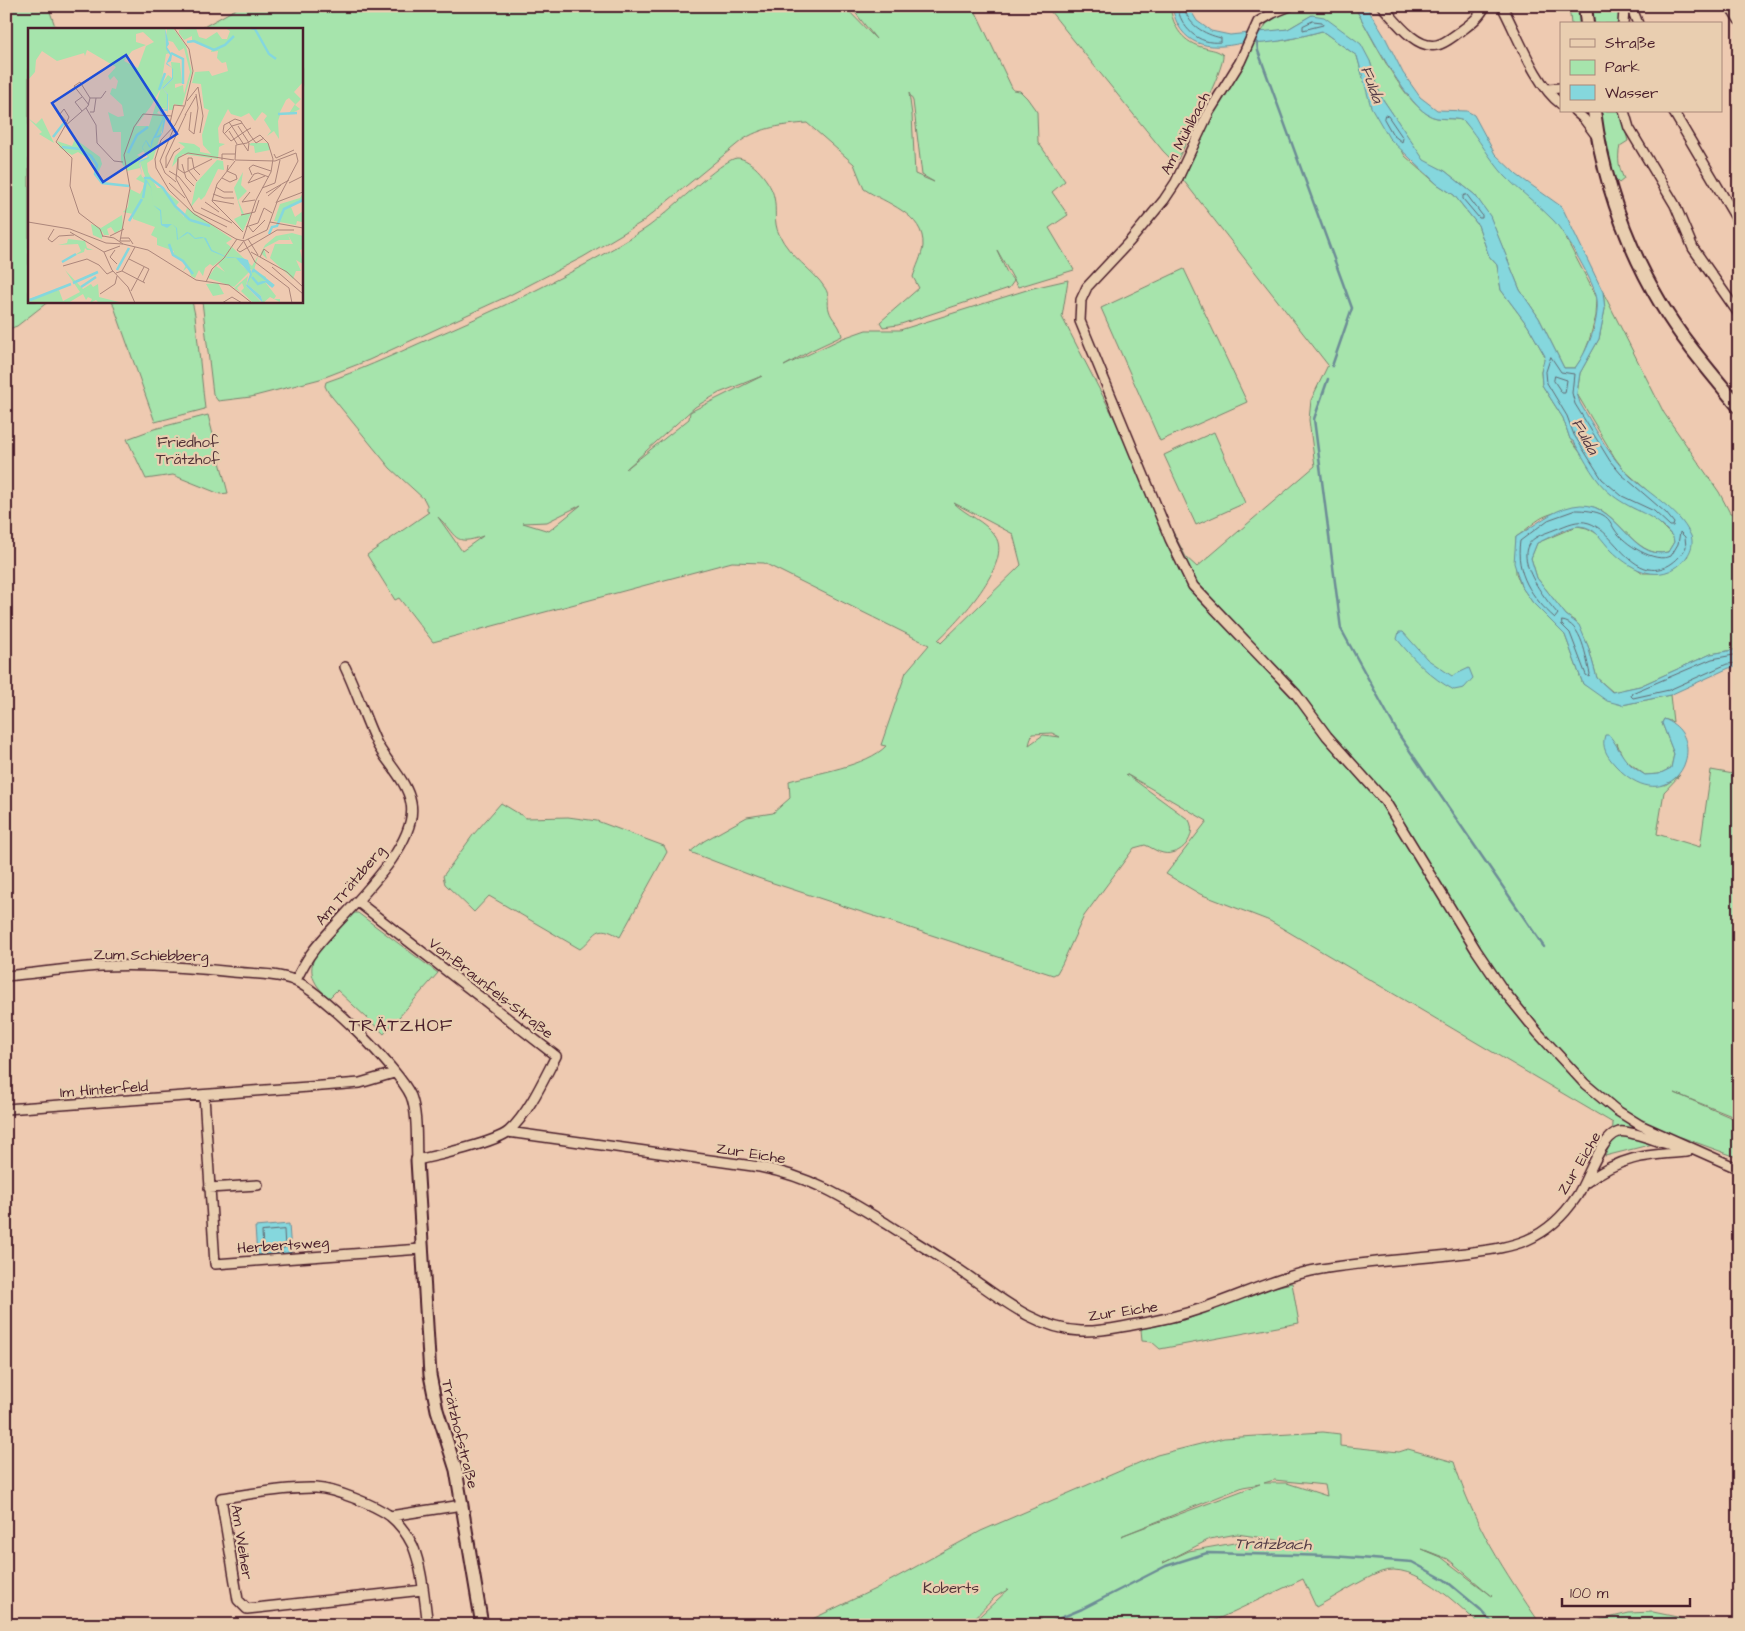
<svg xmlns="http://www.w3.org/2000/svg" width="1745" height="1631" font-family="'Architects Daughter',sans-serif">
	<rect width="100%" height="100%" fill="#eecab1"/>
	<filter id="ink" filterUnits="userSpaceOnUse"><feTurbulence type="fractalNoise" baseFrequency=".02" numOctaves="2"/><feDisplacementMap in="SourceGraphic" scale="10" xChannelSelector="R" yChannelSelector="G"/><feConvolveMatrix kernelMatrix="1 2 1 2 8 2 1 2 1" color-interpolation-filters="sRGB"/></filter>
	<g filter="url(#ink)">
		<!-- green -->
		<path fill="#a6e4ac" stroke="#78826c" fill-rule="evenodd" d="M6,6H48L56,29H29V301H49L17,326L6,330Z
			M241,6H844L876,39L850,6H973L1013,90L1020,91L1027,98L1037,112L1038,142L1065,181L1052,192L1068,215L1049,228L1074,270L1018,287L997,250L1007,273L1014,281L1009,288L898,325L883,327L880,322L919,288L913,277C916,267 922,256 923,246C925,214 885,203 864,189L854,164L807,123C783,125 761,127 741,141L642,222L583,257L508,296L369,360L320,379L251,397L218,401L213,394L202,301H301V29H200ZM909,93L913,101L922,175L934,182L915,174L912,115Z
			M1046,6H1170C1173,28 1183,43 1205,48C1212,50 1218,50 1223,55C1225,68 1186,143 1178,159L1172,160L1163,151Z
			M1304,6H1354C1371,35 1400,97 1427,114C1439,122 1452,116 1464,121L1560,227L1597,298L1596,316L1589,341L1583,356L1575,368H1564L1539,318L1520,290L1490,217L1475,195L1445,171L1424,161L1380,95L1370,61L1312,15L1288,29L1261,33L1270,18Z
			M1569,6H1580L1581,24H1571Z
			M1590,6H1618L1619,24H1592Z
			M1322,31L1357,56L1363,77L1405,156L1437,184L1454,195L1478,225L1489,256L1497,265L1501,290L1528,326L1545,356L1541,372L1542,385L1563,418L1570,439L1611,494L1633,508L1651,515L1673,537L1674,542L1668,552C1633,561 1616,504 1585,506C1574,507 1559,511 1548,515C1536,519 1527,530 1516,537V573L1521,586L1533,603L1565,635L1583,684L1622,705L1670,695L1673,722L1664,719L1662,723L1674,754L1671,768L1659,774L1645,775L1623,758L1617,743L1622,772L1665,785L1680,775L1664,792L1657,834L1700,847L1711,770L1739,775V1119L1675,1093L1739,1121V1158L1681,1137L1605,1156L1612,1140L1613,1123L1270,921L1200,894L1166,874L1207,821L1126,774L1189,820C1198,836 1181,857 1163,853C1157,852 1151,847 1145,845L1134,848L1084,916L1062,964L1057,973L1053,975L758,878L690,852L704,841L747,817L773,813L790,798L789,781C816,773 867,766 886,746L881,745L906,672L929,645L764,563L732,562L433,642L399,598L395,600L367,555L429,512L427,511V505L424,499L390,468L328,392L325,386L326,382C358,371 389,357 420,343C497,310 575,274 645,229C664,217 723,158 737,158C752,158 772,184 774,197C777,210 773,222 779,234C790,258 813,269 825,288C830,295 827,303 829,310C832,321 840,323 842,336L810,351L784,366L843,338L866,330H900L1033,288L1068,280L1062,317L1186,557L1197,567L1315,466L1309,420L1311,400L1328,365L1183,180L1215,110L1252,44L1287,40ZM762,376L690,412L689,419L626,469L695,407L719,393ZM954,503L1013,534L1021,565L941,643L938,640C957,623 1014,562 995,536C985,521 966,515 954,503ZM581,505L549,531L523,523L547,522ZM438,517C457,535 453,547 483,536L462,551ZM1052,733L1060,737L1043,735L1029,745L1032,734Z
			M1600,111H1620L1628,141L1620,146C1617,159 1619,168 1624,179L1619,183L1613,177Z
			M1184,269L1247,402L1160,441L1101,308Z
			M1603,292L1664,413L1719,492L1730,513L1739,514V649L1711,654L1640,686L1613,692L1597,678L1588,646L1576,622L1566,615L1537,578L1531,558L1537,543L1577,526L1587,528L1603,537L1611,550L1643,573H1659L1688,556L1658,500L1624,470L1615,458L1577,394L1580,373L1599,339L1605,309Z
			M112,301H192L195,315L205,409L155,422Z
			M208,415L228,493L220,494L173,475L146,479L127,439L154,429Z
			M1214,432L1245,503L1196,525L1164,455Z
			M501,803L526,818L568,817L597,821L664,846L667,852L620,937C595,922 598,935 580,949L489,896L474,912L445,884L443,876L473,835Z
			M353,913H358L438,973L384,1034L337,990L329,998C289,965 328,940 353,913Z
			M1292,1283L1299,1323L1160,1349L1152,1342L1142,1341L1141,1329L1188,1319L1249,1293Z
			M1323,1432L1340,1434V1446L1399,1452L1408,1449L1454,1462C1474,1526 1504,1570 1541,1625H1480C1458,1605 1414,1560 1381,1572C1359,1581 1337,1596 1316,1607L1303,1579L1205,1625H1032L1042,1619L1026,1625H970L1009,1589L995,1597L968,1625H800L875,1589L981,1531L1157,1455L1224,1438ZM1274,1480L1325,1485L1327,1496L1287,1483H1264ZM1260,1484L1121,1536L1243,1487ZM1237,1534L1284,1541L1310,1540L1296,1545L1251,1540L1189,1551L1163,1563L1210,1539ZM1422,1549L1448,1559L1492,1596L1441,1557Z
			M1653,1612L1677,1617L1692,1625H1579L1629,1613Z"/>
		<!-- water -->
		<path fill="#85d7dd" stroke="#6d8d96" d="M1172,6H1188L1197,21L1211,31L1230,35L1288,29L1312,15L1324,17L1361,44L1370,61L1380,95L1424,160L1445,171L1475,195L1490,216L1520,290L1539,318L1564,368H1575C1588,350 1599,322 1597,300C1596,285 1564,231 1553,220C1538,204 1520,192 1505,176C1489,158 1479,139 1464,121C1452,116 1439,122 1427,114C1403,99 1370,33 1354,6H1366L1385,37L1403,73L1420,97L1437,110L1467,111L1474,115L1495,154L1517,175L1562,207L1603,292L1605,309L1599,339L1580,373L1577,393L1580,403C1593,425 1606,450 1624,470C1644,492 1678,507 1691,536C1695,547 1687,559 1678,566C1655,583 1629,568 1611,550C1601,540 1596,527 1579,526C1569,526 1547,539 1537,543L1531,558L1537,578L1566,615L1579,625L1588,646L1597,678L1612,692L1640,686L1711,654L1739,649V667L1729,668L1670,695L1622,705L1607,701L1583,684L1565,635L1533,603L1521,586L1514,563L1516,537C1536,525 1550,511 1573,506C1617,496 1629,562 1668,552L1674,542L1673,537C1653,512 1635,513 1612,495C1595,482 1585,460 1574,442L1570,439L1563,418L1542,385L1541,372L1545,356L1528,326L1501,290L1497,265L1489,256L1478,225L1454,195L1437,184L1389,138L1371,107L1357,56L1322,31C1303,36 1285,41 1265,43C1258,44 1249,42 1242,43C1208,51 1179,46 1172,6Z
			M1399,632H1403L1427,659L1452,676L1469,668L1473,678L1464,688L1454,690C1431,678 1414,660 1397,639Z
			M1664,719C1716,739 1671,826 1615,765C1607,756 1601,747 1605,735H1609C1615,742 1618,749 1623,756C1628,764 1637,770 1645,775L1659,774L1671,768L1674,754L1662,723Z
			M289,1224L291,1253L257,1255L255,1227Z"/>
		<g fill="none" stroke-linecap="round" stroke-linejoin="round">
			<!-- shore -->
			<path stroke="#626972" stroke-width="1" d="M1177,6C1181,28 1198,45 1221,42V38C1204,34 1187,25 1184,6
				M1313,21L1322,22L1323,25L1303,30V26Z
				M1385,115L1388,116L1403,138L1402,142L1393,135L1384,119Z
				M1467,195L1482,215V218H1479L1463,199V196Z
				M1551,357L1561,372L1574,374L1572,393L1575,404L1610,461L1621,474L1666,513L1674,523L1673,526H1670L1654,511L1622,496L1602,479L1574,435L1567,416L1547,383L1546,372Z
				M1555,376L1567,380L1565,393H1562L1554,381Z
				M1576,510C1584,510 1596,511 1603,515C1610,519 1611,524 1615,530C1624,544 1655,564 1671,556L1678,544L1680,532L1685,537L1686,547C1679,561 1662,574 1645,568C1622,560 1610,530 1589,523C1577,519 1567,525 1556,529C1549,532 1541,534 1535,538C1509,555 1546,600 1558,614L1555,618C1532,598 1515,573 1520,541L1548,520Z
				M1562,621C1582,623 1586,658 1590,674L1589,677L1586,675L1570,633L1562,625Z
				M1739,654L1712,659L1632,693L1631,696L1633,698L1669,690L1727,664L1739,663
				M284,1230L285,1248L263,1249L262,1232Z"/>
			<!-- stream -->
			<path stroke="#6d8d96" stroke-width="2.5" d="M1257,42L1258,51L1352,308L1332,366
				M1328,379L1314,419L1341,629L1399,735L1544,947
				M1044,1625L1082,1609L1166,1566L1207,1553L1332,1556L1412,1562L1445,1580L1481,1610L1494,1625"/>
			<defs>
				<path id="minor" d="M1290,6L1273,13L1258,22L1240,62L1209,112L1176,182L1164,200L1130,241L1087,287L1081,300L1080,321L1170,539L1193,586L1296,694L1327,736L1385,801L1476,950L1503,990L1538,1033L1585,1084L1616,1110L1640,1125L1739,1169
					M1382,6C1395,20 1416,50 1437,45C1446,43 1453,36 1461,31C1470,24 1480,17 1485,6
					M1502,6C1517,34 1536,86 1561,104
					M1631,6L1638,24
					M1730,6L1739,20
					M1623,24L1624,10L1628,6
					M1547,89L1561,88
					M1575,111L1584,119L1596,135
					M1624,111L1629,128L1675,205L1693,248L1739,314
					M1673,111L1739,223
					M6,976C38,973 69,968 101,966C145,964 189,967 233,972C252,974 276,973 293,980C320,990 399,1069 411,1096C418,1115 416,1141 417,1160C436,1156 497,1142 509,1131C528,1114 544,1079 556,1056L358,902
					M296,980C301,970 306,960 313,951C338,917 420,849 411,803C407,781 388,764 377,744C365,719 357,692 345,667
					M204,1096L215,1264L421,1249
					M6,1109L322,1086L360,1083L394,1073
					M508,1132L760,1167C811,1177 843,1197 887,1224C912,1240 937,1255 961,1271C998,1296 1035,1329 1081,1331C1098,1332 1115,1328 1132,1325C1156,1321 1180,1316 1203,1308C1242,1295 1280,1276 1321,1269C1369,1261 1418,1259 1466,1253C1487,1250 1508,1248 1527,1240C1548,1231 1565,1214 1577,1196C1587,1181 1601,1136 1619,1132C1628,1129 1668,1146 1683,1148
					M1587,1182C1621,1156 1646,1155 1687,1152
					M209,1188L258,1185
					M390,1516L462,1505
					M423,1590L247,1609L238,1600L221,1498C252,1494 285,1487 316,1488C335,1489 375,1505 390,1516C400,1524 408,1536 413,1546C423,1571 424,1599 428,1625"/>
				<path id="tertiary" d="M417,1160L430,1375L437,1410L456,1470L482,1625"/>
				<path id="secondary" d="M1585,6L1587,24
					M1594,111C1603,179 1626,245 1661,304C1683,341 1712,374 1739,407"/>
			</defs>
			<!-- minor casing -->
			<use href="#minor" stroke="#4a1f2b" stroke-width="12"/>
			<!-- tertiary casing -->
			<use href="#tertiary" stroke="#4a1f2b" stroke-width="15"/>
			<!-- secondary casing -->
			<use href="#secondary" stroke="#4a1f2b" stroke-width="16"/>
			<!-- minor -->
			<use href="#minor" stroke="#e9ceb0" stroke-width="9"/>
			<!-- tertiary -->
			<use href="#tertiary" stroke="#e9ceb0" stroke-width="11"/>
			<!-- secondary -->
			<use href="#secondary" stroke="#e9ceb0" stroke-width="12"/>
		</g>
	</g>
	<g text-anchor="middle" stroke-width="4.5" stroke-linejoin="round" paint-order="stroke">
		<!-- street labels -->
		<g font-size="15" fill="#4a1f2b" stroke="#e9ceb0">
			<text transform="translate(1185 133) rotate(-63)" y="5">Am Mühlbach</text>
			<text transform="translate(350 885) rotate(-50)" y="5">Am Trätzberg</text>
			<text transform="translate(151 955) rotate(1)" y="5">Zum Schiebberg</text>
			<text transform="translate(491 988) rotate(38)" y="5">Von-Braunfels-Straße</text>
			<text transform="translate(104 1089) rotate(-4)" y="5">Im Hinterfeld</text>
			<text transform="translate(751 1153) rotate(9)" y="5">Zur Eiche</text>
			<text transform="translate(1579 1163) rotate(-59)" y="5">Zur Eiche</text>
			<text transform="translate(283 1245) rotate(-4)" y="5">Herbertsweg</text>
			<text transform="translate(1123 1311) rotate(-8)" y="5">Zur Eiche</text>
			<text transform="translate(460 1434) rotate(76)" y="5">Trätzhofstraße</text>
			<text transform="translate(242 1542) rotate(81)" y="5">Am Weiher</text>
		</g>
		<!-- park labels -->
		<g font-size="15" fill="#533338" stroke="#e9ceb0">
			<text x="188" y="447">Friedhof<tspan x="188" dy="17">Trätzhof</tspan></text>
			<text x="951" y="1593">Koberts</text>
		</g>
		<!-- water labels -->
		<g font-size="16" font-style="italic" fill="#533b46" stroke="#e9ceb0">
			<text transform="translate(1373 84) rotate(70)" y="6">Fulda</text>
			<text transform="translate(1586 436) rotate(61)" y="6">Fulda</text>
			<text transform="translate(1273 1543) rotate(1)" y="6">Trätzbach</text>
		</g>
		<!-- quarter labels -->
		<g font-size="18" letter-spacing="1" fill="#4a1f2b" stroke="#e9ceb0">
			<text x="401" y="1031">TRÄTZHOF</text>
		</g>
	</g>
	<!-- overview -->
	<g transform="translate(28 28)">
		<rect width="275" height="275" fill="#eecab1"/>
		<path d="M0,0H137L138,20L142,25L138,26L133,57L140,47L144,50L134,60L139,66V81L133,80L129,85L138,89L125,131L119,135L120,144L129,160H134L151,174L147,179L156,189L159,180L204,211L198,215L203,219L198,228L185,238L182,236L177,240L175,248L171,242L167,250L163,248L160,239L155,243L158,237L155,233L145,227L146,223L129,217V210L123,207L127,199L105,191V186L95,184L100,179L102,161L112,166L115,160L116,155L108,151L113,146L114,149L118,151L112,134L121,129L114,122L116,123L109,127L115,130L111,133L112,140L99,143L93,134V104H85L80,84L90,89L96,88L94,77L82,66L84,60L88,61L90,53L86,48L82,52L80,48L88,39L59,22L57,28L56,25L29,33L14,23L8,32L7,44L0,52ZM115,4L126,14L118,18L110,40L96,33L104,23L118,17L108,14V6ZM133,60L121,98H108L123,78ZM139,0H145L158,18L164,44L154,78L146,76L145,82H141L140,66L135,61L145,51L143,34L152,35L154,55L147,56V60L155,57L156,66L162,44L156,20L151,23L145,14L138,12ZM168,0L171,9L178,11L189,4L194,11H199L202,3L197,0H275V54L266,64L273,71L267,77L272,81L260,87L267,76L261,70L258,72L251,86H256L252,87L250,93L251,111L246,103L239,108L243,103L236,92L239,88L237,86L234,84L227,93L221,85L213,89L203,86L200,81L190,100L191,115L197,116L191,119L190,131L155,126L144,139L147,128L157,119L150,114L166,116L172,120V124L183,126L175,117L174,107L181,82L176,80L173,56L164,55L167,44L181,43L184,48L200,43L198,34L194,35L189,30L190,23L183,24L184,21L164,13V8L156,12L151,5V2ZM0,90L8,96L14,90L26,115L11,106L14,104ZM47,111L72,129L74,136L70,145L73,154L66,146L68,140L64,133L50,124L44,127L32,120L29,113L44,118ZM223,115H240L242,122L227,125L226,118L221,117ZM189,132L195,133L196,142L190,141L177,168L173,172L171,169L163,179L168,155ZM215,144L213,157L219,163L210,172L216,186L223,185L215,203L206,191L214,187L206,160ZM275,165V172L263,179L267,189L275,183V200L274,194L269,193L268,197L246,193L252,176L272,170ZM94,187L95,200L87,205L83,199L79,201L81,207H76L74,203V211L65,207L63,196L73,200ZM264,205L275,208V221L272,222L275,236L268,232L273,243H268L265,251L242,230L247,216H265L260,207L262,212H251L236,220L239,231L233,225L237,217L248,208ZM40,211L57,213L59,220L65,222H59L57,220L56,224L47,227L53,223L50,216L30,217L39,215ZM204,219L224,238L230,228L226,242L238,249L237,254L248,268L246,271H252V274L242,269L235,275L233,268L219,256L224,242L212,236L221,244L206,259L180,250L188,238L197,244L190,236ZM37,242L55,261L63,256L65,259L70,256L71,269L95,275H71L68,272L62,275L64,271L60,269L58,272L55,266L40,275H0V271L31,262L35,273L52,264ZM220,248L218,258L234,275H225L213,263L216,260L214,255L209,260L212,264L206,260ZM190,255L196,266L185,268L178,256Z" fill="#a6e4ac" fill-rule="evenodd"/>
		<path d="M137,0L141,16L139,19L144,27L143,33L139,35L145,41V51L135,61L140,66V81L139,86V83L132,82L136,88V90L128,109L134,105L135,94L138,88L135,104L132,109L126,110L123,120L121,119L118,113L114,120L121,129V130L112,134L114,147L120,154L123,159L125,177L133,182L134,196H144L149,200L150,211L159,204L162,205L167,210L173,209L178,210L184,222L199,229L214,230L220,232L224,247L219,256L233,268L235,275L218,258L222,246L208,230H200L183,223L176,210L167,211L160,205L149,212L148,200L144,196L139,200L133,197L132,183L125,177L123,160L114,147L111,133L120,129L114,119L118,112L123,119V114L135,90L131,82L139,81V66L134,60L144,50V40L138,36L142,27L138,21Z" fill="#85d7dd"/>
		<path fill="none" stroke="#85d7dd" stroke-width="2.5" d="M223,0L227,1L241,26L248,31M159,14L166,13L186,22L197,17L206,8M143,25L155,31V56M131,62L137,45M250,86L269,85M25,109L36,95M34,119L52,121L63,128L69,137L67,146L74,155L101,158M100,125L109,107L120,99M116,150H122L135,160L147,178L162,192M115,170L118,152M162,192L182,198M101,193L114,171M241,206L244,199L249,198L256,181L275,172M141,216L145,227L155,233L165,246M34,234L48,226M89,242L101,220M224,244L226,242L246,258M224,249L230,256L238,253L245,259M45,255L70,244M53,259L68,249M2,272L43,256"/>
		<path fill="none" stroke="#ac867b" stroke-width="1" d="M146,0L161,21L165,43L157,77L147,97L133,112L127,131L128,140L141,162L166,186L208,211L216,213L239,202L249,174L275,164M170,59L175,88L172,105M62,70L60,78L37,98L28,114L44,130L42,158L51,185L72,201L75,209M62,70H73L78,63M159,73L170,59M61,77L46,58L52,54L62,70M58,80L68,97L69,115L86,133L95,134M54,83L47,74L54,69M62,84H66L68,70M163,84L161,102L166,106L170,80L168,66M157,87L168,68M201,94L220,123L221,115L210,98M142,95L146,77L156,78M37,98L41,89L36,81L32,86L38,93M223,100L219,102L206,111L203,113L195,104L196,97L207,91L213,93L214,95L219,102L222,107L228,115L236,110M145,102L132,133L137,145L148,154M201,103L209,116M196,106L204,98L214,95M152,120L146,124L138,140V129L158,86M246,126L248,130L266,122M150,131V141L156,145L184,131M194,132V126H207M207,132L208,117L219,115L232,107L240,115L245,131L243,144L228,172L215,211M207,132L247,133L268,125L270,133L248,175M207,133L189,156L184,173L215,204M154,136L158,150L166,158M141,143L151,149L163,164M224,147L221,140L225,137L243,143M237,148L220,155L226,146L230,145L241,149M194,150L202,154L209,151L208,147L199,143L200,137M169,153L160,142V130H164L166,141L172,147M141,155L157,170M261,155L275,148M188,159L196,164H205M234,160L247,155L252,132M222,164L214,174L227,172M238,165L261,152M185,166L196,170H206M240,168L253,157M184,172L206,176M177,174L191,184M173,180L204,195M166,183L148,151L150,130L160,125L206,132M166,183L199,199M213,187L227,184L231,172M0,194L42,201L78,215L95,216M242,194L275,200M218,199L230,195L236,180L244,185M221,199L225,204L237,192M26,201L20,211L24,214L31,208L46,207M42,204L76,224L92,218M75,208L86,210L95,216M82,208L96,201M93,210H101L105,216M220,211L230,227M215,212L227,234L261,260L264,275M102,213H92L102,160L96,127L106,99L115,86L144,88M215,214L209,222L212,224L249,202H266M95,216L120,222L168,252L201,257L224,275M87,222L82,229L89,236M76,224L84,242L100,259L107,275M223,224L259,244L275,259M232,229L236,221L241,225M101,231L121,241L115,254M71,237L79,246L85,243M35,238L59,231L71,237M244,239L275,266M94,243L117,255M88,245L94,243L107,219M178,254L184,241L196,230L209,211M103,263L116,239M72,266L87,256L89,248M194,275L204,269L214,275"/>
		<path fill="#1d4ed8" fill-opacity="0.15" stroke="#1d4ed8" stroke-width="2.5" d="M98,27L149,106L75,154L24,75Z"/>
		<rect width="275" height="275" fill="none" stroke="#4a1f2b" stroke-width="2.5"/>
	</g>
	<!-- margin -->
	<rect width="1745" height="1631" fill="none" stroke="#e9ceb0" stroke-width="25"/>
	<rect x="12" y="12" width="1720" height="1606" fill="none" stroke="#4a1f2b" stroke-width="2" filter="url(#ink)"/>
	<!-- legend -->
	<rect x="1560" y="22" width="162" height="90" fill="#e9ceb0" stroke="#a9887b"/>
	<rect x="1570" y="39" width="25" height="8" fill="#e9ceb0" stroke="#a9887b"/>
	<text x="1605" y="48" font-size="15" fill="#4a1f2b">Straße</text>
	<rect x="1570" y="60" width="25" height="15" fill="#a6e4ac" stroke="#a9887b"/>
	<text x="1605" y="72" font-size="15" fill="#4a1f2b">Park</text>
	<rect x="1570" y="85" width="25" height="15" fill="#85d7dd" stroke="#a9887b"/>
	<text x="1605" y="98" font-size="15" fill="#4a1f2b">Wasser</text>
	<!-- scale -->
	<path d="M1562 1598v8h128v-8" fill="none" stroke="#4a1f2b" stroke-width="2.5"/>
	<text x="1570" y="1598" font-size="15" fill="#4a1f2b" stroke="#e9ceb0" stroke-width="4" paint-order="stroke">100 m</text>
</svg>
